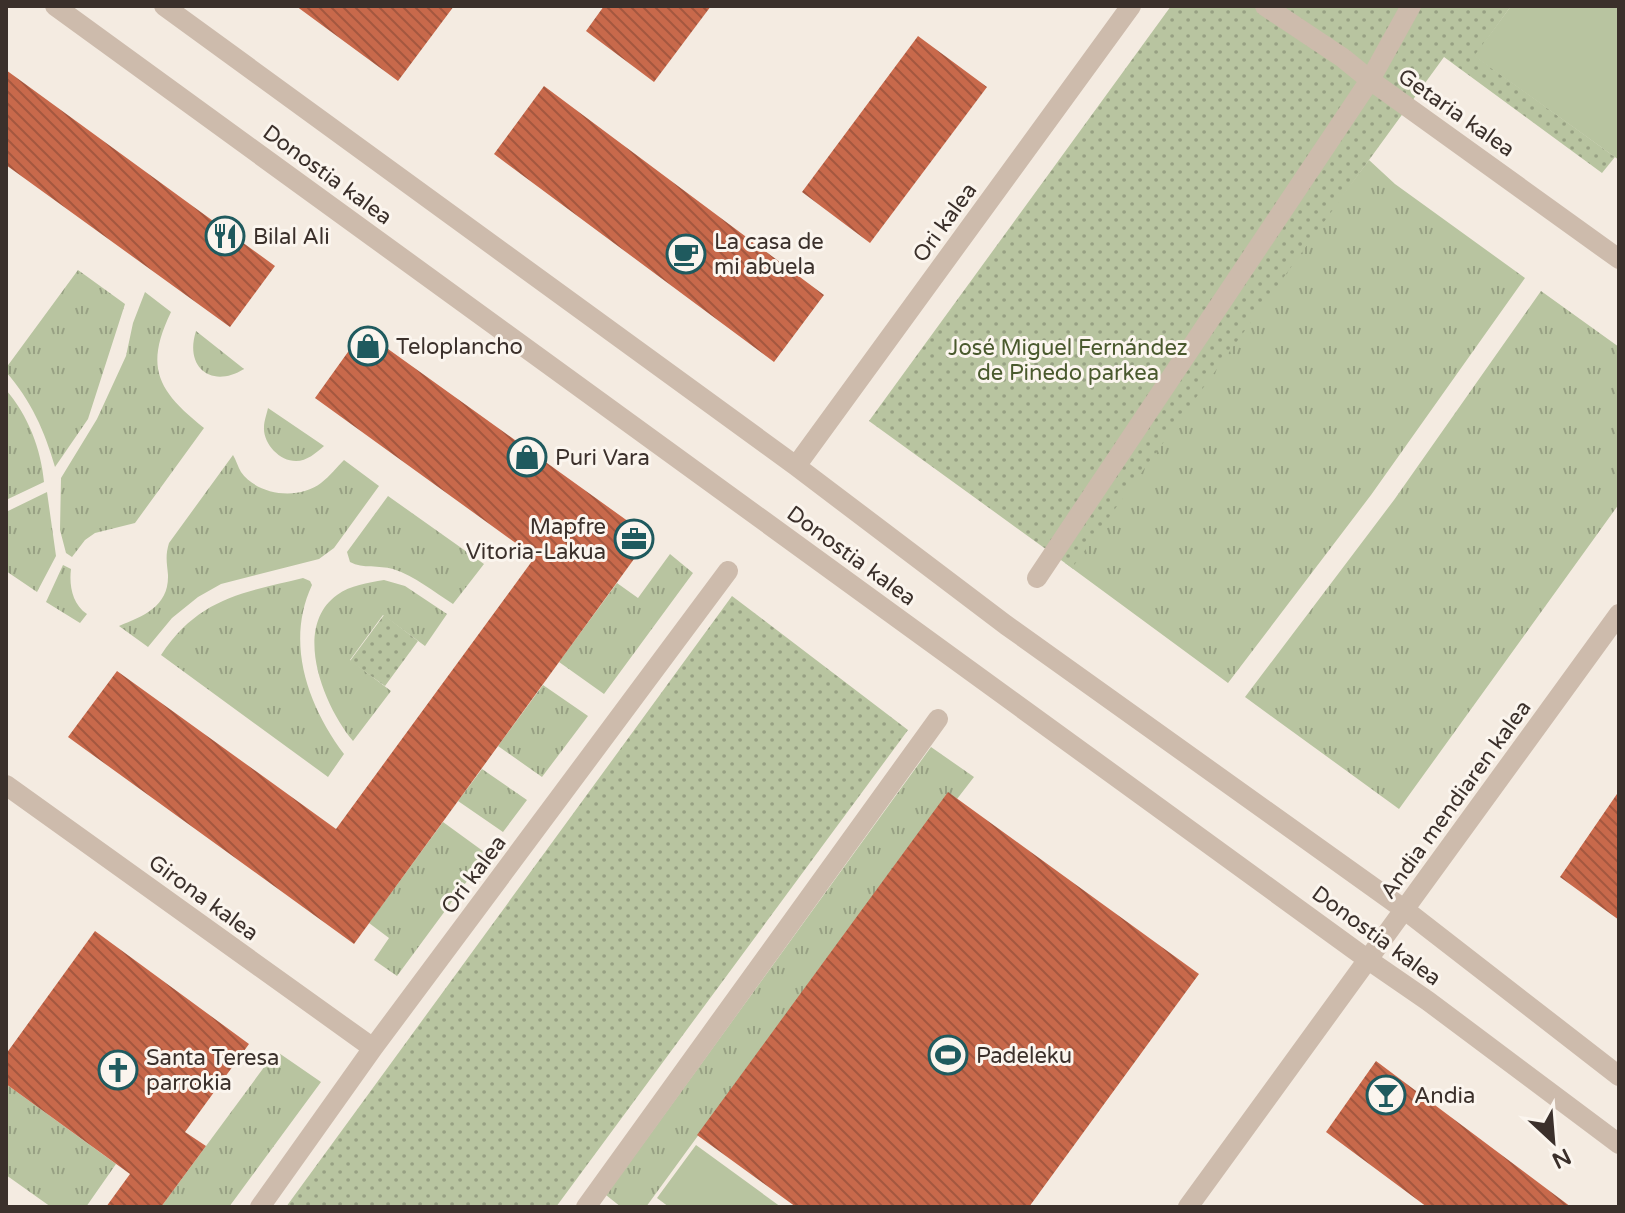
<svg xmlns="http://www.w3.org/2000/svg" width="1625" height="1213" font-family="'Varela Round',sans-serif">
	<defs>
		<pattern id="grass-tufts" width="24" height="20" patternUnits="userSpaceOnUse" patternTransform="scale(2)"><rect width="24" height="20" fill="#b8c4a0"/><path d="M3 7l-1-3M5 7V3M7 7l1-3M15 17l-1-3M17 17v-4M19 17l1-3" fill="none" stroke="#97a083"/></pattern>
		<pattern id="park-dots" width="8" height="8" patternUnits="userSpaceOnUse" patternTransform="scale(2)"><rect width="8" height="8" fill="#b8c4a0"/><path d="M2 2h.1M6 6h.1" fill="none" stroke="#97a083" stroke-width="1.8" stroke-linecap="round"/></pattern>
		<pattern id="building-back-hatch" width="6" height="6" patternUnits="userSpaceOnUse" patternTransform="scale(2)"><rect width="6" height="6" fill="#c8694b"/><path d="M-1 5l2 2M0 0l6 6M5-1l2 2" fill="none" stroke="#a4573f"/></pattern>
	</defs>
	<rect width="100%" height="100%" fill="#f4ebe1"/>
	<!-- grass -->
	<path fill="url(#grass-tufts)" d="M1369,160L1395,184L1525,278L1371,495L1228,683L1065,563Z
		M78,270L125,304L88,419L55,467C45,432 31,400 6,372V368Z
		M1541,291L1619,347V504L1399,809L1245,697L1394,500Z
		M145,292L171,312C144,368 158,391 204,428L135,523L95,533L85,540L72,557L66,553L60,530L61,478L97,419L126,356L133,323Z
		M196,331L244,369C212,389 184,368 196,331Z
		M6,390C28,415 41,449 44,482L6,500Z
		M268,408L324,446C316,453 307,461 296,461C279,461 263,443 264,427C264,421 267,413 268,408Z
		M233,455C236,460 238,467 241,472C258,496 299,500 321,483C330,476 337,467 344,460L379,486L334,548L319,559L221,584L198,597L172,618L148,647L119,626C144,616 169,606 168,575C167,563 165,556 169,543Z
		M47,492L56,556L37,592L6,571V512Z
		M388,496L484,564L453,604C434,592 415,576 393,569C379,565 363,569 350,562L347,552Z
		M670,554L693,573L604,694L559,662L617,583L638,598Z
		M63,565L71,569C69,585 72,604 87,614L80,623L46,602Z
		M303,578L310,581L312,585C285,643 308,706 344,754L328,777L161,655C199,598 242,593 303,578Z
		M384,580L405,586L447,614L425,646L383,615L350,660L391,691L353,741C325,708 291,628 337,595C351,585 367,583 384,580Z
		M543,685L588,716L542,777L498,746Z
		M931,747L974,777L957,799L948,793L646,1207H621L606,1195Z
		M482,769L527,800L503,832L458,801Z
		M443,822L487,854L397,976L374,960L389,938L369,923Z
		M276,1051L321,1082L229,1207H161Z
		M6,1084L116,1164L86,1207H51L6,1175Z"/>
	<!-- park -->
	<path fill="url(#park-dots)" d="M1171,6H1511L1475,56L1615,157L1602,173L1444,57L1072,568L869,421Z
		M732,596L908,730L556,1207H286Z
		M384,615L418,641L385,686L350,661Z"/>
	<!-- garden -->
	<path fill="#b8c4a0" d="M1511,6H1619V160L1474,56Z
		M696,1145L781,1207H669L657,1198Z"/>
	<!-- building -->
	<path fill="url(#building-back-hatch)" d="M296,6H454L398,81Z
		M604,6H711L654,82L586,31Z
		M918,36L987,87L870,243L802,192Z
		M6,70L275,266L230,327L6,165Z
		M544,86L824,295L774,362L494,154Z
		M363,331L650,537L354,944L68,737L117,671L336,829L535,557L315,398Z
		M1619,791V920L1560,877Z
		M948,792L1199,974L1029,1207H796L697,1135Z
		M95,931L249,1044L185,1132L206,1146L161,1207H106L130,1174L6,1084V1054Z
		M1376,1061L1571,1207H1427L1326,1132Z"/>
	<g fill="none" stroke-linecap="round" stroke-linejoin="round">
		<!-- minor -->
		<path stroke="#cdbbac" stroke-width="20" d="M55,6L1367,959L1428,1001L1619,1144
			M164,6L796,466L1006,625L1405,910L1619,1076
			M1265,6L1343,58L1370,80L1619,259
			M796,466L1131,6
			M1037,578L1370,80L1411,6
			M6,785L373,1048
			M260,1207L373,1048L728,571
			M586,1207L938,719
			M1188,1207L1619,614"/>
	</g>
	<!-- icons -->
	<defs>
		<symbol id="restaurant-ring" viewBox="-11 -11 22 22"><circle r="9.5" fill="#fbf5ee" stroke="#1f5a5e" stroke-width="1.5"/><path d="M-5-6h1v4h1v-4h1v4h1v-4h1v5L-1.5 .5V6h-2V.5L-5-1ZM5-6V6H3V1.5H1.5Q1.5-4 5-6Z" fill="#1f5a5e"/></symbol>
		<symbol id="cafe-ring" viewBox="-11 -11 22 22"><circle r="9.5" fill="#fbf5ee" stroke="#1f5a5e" stroke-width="1.5"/><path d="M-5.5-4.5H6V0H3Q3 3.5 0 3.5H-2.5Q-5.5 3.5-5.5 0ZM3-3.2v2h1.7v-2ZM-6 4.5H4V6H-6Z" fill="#1f5a5e"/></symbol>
		<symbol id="shop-ring" viewBox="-11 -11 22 22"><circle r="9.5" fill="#fbf5ee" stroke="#1f5a5e" stroke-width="1.5"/><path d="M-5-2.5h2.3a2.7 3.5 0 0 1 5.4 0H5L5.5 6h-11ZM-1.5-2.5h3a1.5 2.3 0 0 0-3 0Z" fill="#1f5a5e"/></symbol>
		<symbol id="office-ring" viewBox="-11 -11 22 22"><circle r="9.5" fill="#fbf5ee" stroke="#1f5a5e" stroke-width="1.5"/><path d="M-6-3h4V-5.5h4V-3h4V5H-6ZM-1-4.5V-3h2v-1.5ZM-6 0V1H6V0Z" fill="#1f5a5e"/></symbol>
		<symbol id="stadium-ring" viewBox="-11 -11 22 22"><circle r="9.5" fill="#fbf5ee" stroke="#1f5a5e" stroke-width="1.5"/><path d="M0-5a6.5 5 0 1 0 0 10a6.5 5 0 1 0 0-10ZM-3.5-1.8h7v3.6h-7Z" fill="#1f5a5e"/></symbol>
		<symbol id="church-ring" viewBox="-11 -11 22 22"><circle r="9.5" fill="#fbf5ee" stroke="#1f5a5e" stroke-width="1.5"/><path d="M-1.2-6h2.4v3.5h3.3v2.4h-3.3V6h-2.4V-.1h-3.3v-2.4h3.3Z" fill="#1f5a5e"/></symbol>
		<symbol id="bar-ring" viewBox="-11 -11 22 22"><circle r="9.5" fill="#fbf5ee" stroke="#1f5a5e" stroke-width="1.5"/><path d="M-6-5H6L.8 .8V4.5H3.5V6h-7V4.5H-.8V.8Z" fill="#1f5a5e"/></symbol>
	</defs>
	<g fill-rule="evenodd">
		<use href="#restaurant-ring" x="203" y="214" width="44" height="44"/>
		<use href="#cafe-ring" x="664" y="232" width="44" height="44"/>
		<use href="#shop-ring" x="346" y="324" width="44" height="44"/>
		<use href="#shop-ring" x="505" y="435" width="44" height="44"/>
		<use href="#office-ring" x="612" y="517" width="44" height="44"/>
		<use href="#stadium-ring" x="926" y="1033" width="44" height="44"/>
		<use href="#church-ring" x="96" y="1048" width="44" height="44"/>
		<use href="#bar-ring" x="1364" y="1073" width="44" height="44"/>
	</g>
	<g text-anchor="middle" stroke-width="6" stroke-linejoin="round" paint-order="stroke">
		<!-- street labels -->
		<g font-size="22" fill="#3b302b" stroke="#fbf5ee">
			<text transform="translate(1457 112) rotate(35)" y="8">Getaria kalea</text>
			<text transform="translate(328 174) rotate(36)" y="8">Donostia kalea</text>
			<text transform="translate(944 222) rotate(-54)" y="8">Ori kalea</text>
			<text transform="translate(852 555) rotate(36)" y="8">Donostia kalea</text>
			<text transform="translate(1455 799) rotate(-54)" y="8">Andia mendiaren kalea</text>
			<text transform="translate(473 874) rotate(-53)" y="8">Ori kalea</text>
			<text transform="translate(204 897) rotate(36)" y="8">Girona kalea</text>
			<text transform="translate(1377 935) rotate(36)" y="8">Donostia kalea</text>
		</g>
		<!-- poi labels -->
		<g font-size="22" fill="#3b302b" stroke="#fbf5ee" text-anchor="start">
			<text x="253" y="244">Bilal Ali</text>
			<text x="714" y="249">La casa de<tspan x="714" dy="25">mi abuela</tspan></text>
			<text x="396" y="354">Teloplancho</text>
			<text x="555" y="465">Puri Vara</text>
			<text x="606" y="534" text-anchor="end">Mapfre<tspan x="606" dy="25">Vitoria-Lakua</tspan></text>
			<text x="976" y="1063">Padeleku</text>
			<text x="146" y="1065">Santa Teresa<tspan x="146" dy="25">parrokia</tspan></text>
			<text x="1414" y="1103">Andia</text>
		</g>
		<!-- park labels -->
		<g font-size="22" fill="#4a5a2e" stroke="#fbf5ee">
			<text x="1068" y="355">José Miguel Fernández<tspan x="1068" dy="25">de Pinedo parkea</tspan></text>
		</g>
	</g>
	<!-- border -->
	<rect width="1625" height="1213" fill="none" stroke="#3b302b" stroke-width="16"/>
	<!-- north arrow -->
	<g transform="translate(1553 1141) rotate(154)" stroke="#fbf5ee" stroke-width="6" paint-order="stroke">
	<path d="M0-6L14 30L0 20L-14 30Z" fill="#3b302b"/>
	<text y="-12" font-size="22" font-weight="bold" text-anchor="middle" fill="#3b302b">N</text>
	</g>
</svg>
